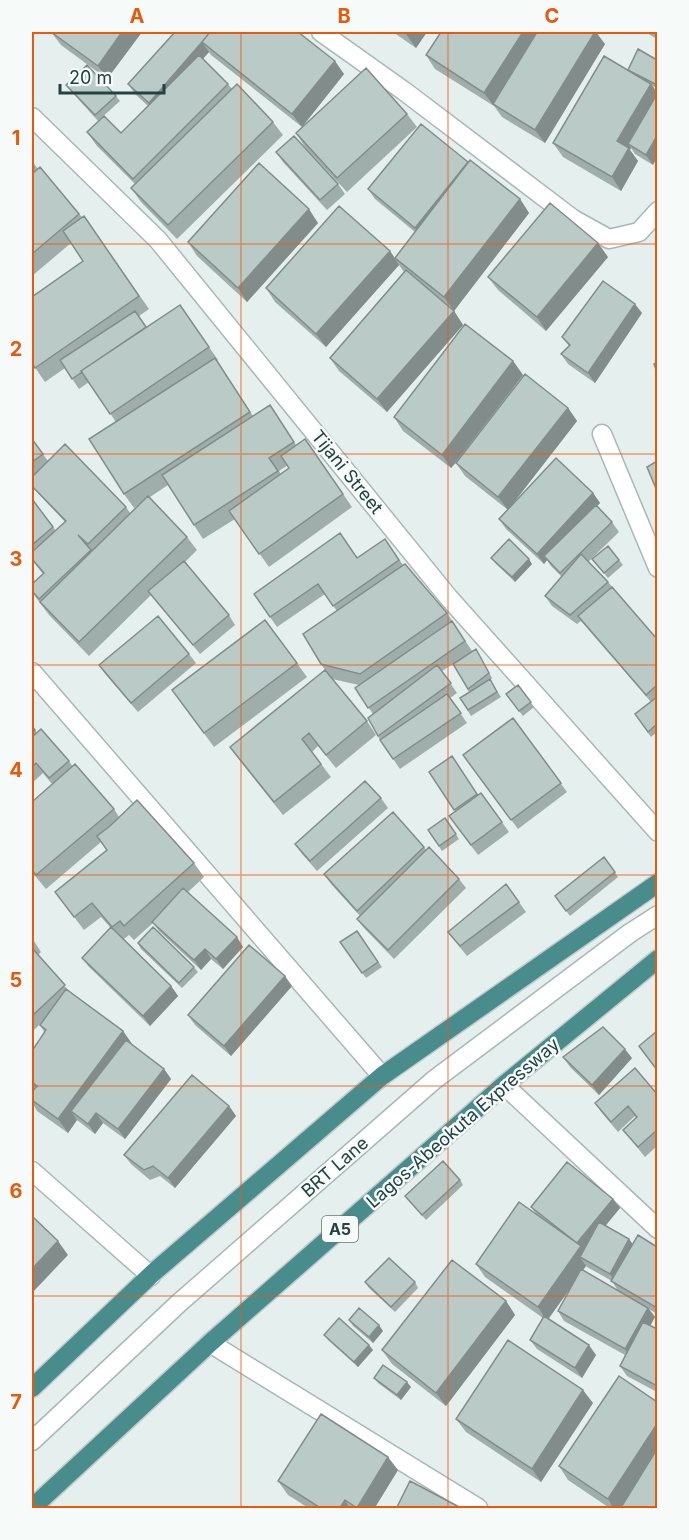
<svg xmlns="http://www.w3.org/2000/svg" width="689" height="1540" font-family="Inter,sans-serif">
	<rect width="100%" height="100%" fill="#e5efed"/>
	<g fill="none" stroke-linecap="round" stroke-linejoin="round">
		<defs>
			<path id="service" d="M602,434L658,568
				M32,1441L179,1303L434,1080L630,933L658,915"/>
			<path id="minor" d="M321,32L404,91L573,219L609,239L639,232L658,211
				M32,117L158,240L449,598L658,832
				M32,672L382,1076
				M504,1085L658,1229
				M32,1171L151,1276
				M210,1343L478,1508"/>
			<path id="trunk" d="M32,1388L154,1272L382,1076L658,883
				M32,1508L210,1343L504,1085L658,959"/>
		</defs>
		<!-- service casing -->
		<use href="#service" stroke="#a7b8b6" stroke-width="21"/>
		<!-- minor casing -->
		<use href="#minor" stroke="#a7b8b6" stroke-width="21"/>
		<!-- trunk casing -->
		<use href="#trunk" stroke="#c1caca" stroke-width="21"/>
		<!-- service -->
		<use href="#service" stroke="#fff" stroke-width="18"/>
		<!-- minor -->
		<use href="#minor" stroke="#fff" stroke-width="18"/>
		<!-- trunk -->
		<use href="#trunk" stroke="#488d8c" stroke-width="18"/>
	</g>
	<!-- wall -->
	<path fill="#a0aeab" fill-rule="evenodd" d="M51,32H142L107,79L61,45Z
		M175,32L344,74L302,127L407,114L417,127L347,192L305,147L296,133L302,127L211,55L209,52L203,59L228,84L232,89L273,122L283,135L177,239L141,202L131,188L135,184L97,146L87,132L121,133L148,106L135,94L128,84Z
		M393,32H427L416,48Z
		M645,32H657V39Z
		M605,44L545,143L502,117L494,106L435,69L426,55Z
		M657,60V89L653,86L657,93L653,165L635,154L631,148L630,150L638,161L621,191L563,157L553,143L628,70Z
		M66,85L116,96L120,101L98,121L70,90Z
		M276,152L338,184L345,194L327,210L283,162Z
		M32,161L38,169L94,230L149,309L139,316L147,327L180,305L218,360L217,361L253,416L270,405L296,445L305,439L352,507L269,567L235,519L203,539L168,485L150,497L187,537L197,550L185,562L229,615L235,625L200,654L151,595L89,656L49,615L32,592V584L43,574L32,560V499L56,531L65,522L32,487V439L48,461L126,507L130,513L141,503L134,508L124,494L116,422L89,382L79,389L65,368L45,382L32,363L83,261L71,243L32,276ZM288,465L289,468L281,474L279,471Z
		M468,162L520,199L529,213L454,311L463,325L387,412L339,371L330,358L404,272L399,265L326,347L275,302L266,288L390,251L395,258L415,232L375,199L368,189Z
		M318,223L247,302L197,256L188,242Z
		M608,257L546,331L498,290L488,277Z
		M642,313L595,383L568,364L561,354L569,346L562,337Z
		M513,361L523,375L457,461L568,408L577,421L508,510L465,476L456,463L451,468L403,431L394,417Z
		M593,493L600,503L597,506L612,522L619,532L588,562L608,582L657,639V732L651,737L635,714L651,702L581,621L577,624L552,606L545,596L562,577L551,566L547,560L544,564L506,529L499,519Z
		M385,539L403,565L447,613L472,651L476,649L492,678L490,680L501,697L471,716L460,698L469,692L453,664L442,671L457,693L450,698L467,723L400,769L380,740L368,718L373,714L355,688L359,685L332,679L367,721L376,735L336,768L318,746L312,752L331,777L283,815L240,761L230,747L325,670L321,664L337,611L325,594L277,627L254,594L357,558Z
		M491,558L532,564L515,582L495,563Z
		M592,559L619,560L623,565L608,578Z
		M265,620L307,677L214,747L172,690Z
		M189,654L196,663L138,712L106,675L99,665Z
		M518,685L534,707L523,716L506,694Z
		M513,718L567,792L518,829L463,755Z
		M32,726L37,733L69,761L73,767L114,809L119,817L194,863L204,877L188,892L243,947L223,969L211,959L201,970L159,931L153,923L134,940L129,935L124,939L171,986L178,996L150,1026L89,967L82,958L111,928L101,917L84,930L55,892L107,851L101,842L46,889L32,872V802L52,784L43,773L32,783Z
		M452,756L478,795L481,793L509,832L478,855L449,816L456,812L429,772Z
		M381,798L388,808L317,871L302,854L295,844Z
		M445,818L459,839L442,851L428,830Z
		M424,847L426,850L459,879L466,888L394,959L364,928L357,919L360,916L331,884L324,874Z
		M604,857L618,877L570,916L555,896Z
		M506,884L526,912L467,956L448,932Z
		M357,931L382,967L366,978L340,942Z
		M32,938L41,952L38,955L68,990L123,1031L132,1044L164,1069L171,1079L125,1139L103,1123L95,1134L77,1120L68,1133L37,1111L32,1102V1092L33,1090L32,1088V1051L45,1033L40,1025L41,1023L32,1032Z
		M138,943L194,967L198,972L182,988L141,949Z
		M292,986L231,1056L195,1025L188,1015Z
		M563,1057L632,1058L599,1095L570,1067Z
		M657,1094V1146L645,1157L623,1130L636,1118L635,1116L618,1132L602,1113L595,1103Z
		M229,1106L236,1116L175,1188L160,1176L150,1180L131,1164L124,1155Z
		M460,1180L463,1185L426,1220L405,1196Z
		M613,1199L620,1208L605,1226L629,1239L633,1245L657,1247V1314L649,1309L655,1317L650,1326L657,1329V1392L627,1376L620,1366L625,1355L564,1321L558,1311L574,1283L548,1319L596,1355L582,1378L537,1349L530,1340L543,1318L485,1277L476,1264L536,1214L531,1207ZM586,1266L587,1267L612,1281L618,1291L582,1270Z
		M365,1282H415L418,1288L395,1312L369,1288Z
		M506,1301L515,1315L446,1406L392,1364L382,1350Z
		M349,1320L383,1331L373,1343L353,1326Z
		M324,1335L373,1350L358,1367L328,1340Z
		M374,1378L411,1387L401,1400L378,1383Z
		M593,1403L541,1482L466,1432L456,1419Z
		M559,1466L629,1495L620,1509H611L568,1480Z
		M398,1470L374,1509H310L288,1495L278,1481Z"/>
	<!-- shaded-wall -->
	<path fill="#828d8b" d="M122,32H142L107,79L98,66Z
		M408,32H427L416,48L406,34Z
		M523,32H538L493,104L494,106L484,93Z
		M595,32H596L605,44L545,143L535,130Z
		M202,42L209,52L155,112L149,103Z
		M335,61L344,74L302,127L292,114Z
		M651,84L657,93V102L628,144L631,148L630,150L638,161L621,191L612,177L617,141Z
		M657,136V158L653,165L646,155Z
		M468,162L422,238L415,228Z
		M520,199L529,213L454,311L444,297Z
		M309,209L318,223L247,302L238,288Z
		M598,243L608,257L546,331L537,317Z
		M390,251L399,265L326,347L316,334Z
		M635,304L642,313L595,383L588,373Z
		M454,311L463,325L387,412L377,399Z
		M513,361L523,375L451,468L442,455Z
		M568,408L577,421L508,510L498,497Z
		M593,493L600,503L547,560L544,556L547,560L544,564L537,554Z
		M529,559L532,564L515,582L512,577Z
		M237,937L243,947L223,969L216,959Z
		M205,949L211,959L201,970L194,960Z
		M285,976L292,986L231,1056L224,1046Z
		M171,986L178,996L150,1026L143,1016Z
		M123,1031L132,1044L71,1111L77,1120L68,1133L58,1119Z
		M625,1049L632,1058L599,1095L592,1085Z
		M164,1069L171,1079L125,1139L118,1129Z
		M229,1106L236,1116L175,1188L168,1178Z
		M96,1113L103,1123L95,1134L88,1124Z
		M613,1199L620,1208L580,1257L586,1266L547,1321L538,1307L577,1244Z
		M629,1239L636,1249L617,1284L610,1274Z
		M58,1241L68,1255L32,1293V1269Z
		M506,1301L515,1315L446,1406L436,1393Z
		M648,1308L655,1317L631,1359L625,1349Z
		M379,1325L383,1331L373,1343L369,1337Z
		M369,1345L373,1350L358,1367L354,1362Z
		M589,1345L596,1355L582,1378L575,1368Z
		M407,1382L411,1387L401,1400L397,1395Z
		M583,1390L593,1403L541,1482L532,1469Z
		M657,1424V1452L620,1509H614L608,1499Z
		M388,1457L398,1470L374,1509H357Z
		M345,1500L350,1509H339Z"/>
	<!-- building -->
	<path fill="#bacac7" stroke="#828d8b" stroke-width="1.5" d="M51,32H122L98,66Z
		M175,32H210L202,42L149,103L128,84Z
		M210,32H298L335,61L292,114L202,42Z
		M441,32H523L484,93L426,55Z
		M537,32H595L535,130L493,104Z
		M638,49L657,60V80L655,84L628,70Z
		M199,55L228,84L133,179L87,132L104,116L121,133Z
		M604,56L651,84L617,141L629,148L612,177L553,143Z
		M87,65L116,96L95,115L66,85Z
		M366,68L407,114L337,178L296,133Z
		M237,84L273,122L168,225L131,188Z
		M657,94V136L646,155L628,144Z
		M421,124L468,162L415,228L368,189Z
		M294,136L338,184L320,200L276,152Z
		M470,160L520,199L444,297L395,258Z
		M259,163L309,209L238,288L188,242Z
		M40,167L79,214L32,254V174Z
		M550,203L598,243L537,317L488,277Z
		M339,206L390,251L316,334L266,288Z
		M84,216L139,296L35,368L32,363V297L83,261L63,231Z
		M406,270L454,311L377,399L330,358Z
		M603,281L635,304L588,373L561,354L570,345L562,337Z
		M180,305L209,347L110,414L81,371Z
		M135,311L146,327L81,371L82,372L72,379L60,360Z
		M465,324L513,361L442,455L394,417Z
		M215,358L250,412L124,494L89,439Z
		M657,362V372L654,364Z
		M525,374L568,408L498,497L456,463Z
		M270,405L294,442L269,458L278,471L194,525L162,475Z
		M32,439L43,454L32,462Z
		M305,439L343,494L259,554L229,511L289,468L281,456Z
		M65,444L126,507L88,544L78,535L91,550L39,599L32,591V584L44,573L32,559V552L66,521L32,486V477Z
		M556,458L593,493L537,554L499,519Z
		M657,461V491L647,467Z
		M148,496L187,537L79,642L40,602Z
		M32,499L53,527L32,545Z
		M596,505L612,522L560,573L544,556Z
		M340,533L357,558L385,539L399,560L333,606L318,584L270,617L254,594Z
		M509,539L529,559L512,577L491,558Z
		M608,546L619,560L604,573L592,559Z
		M581,554L608,582L570,615L545,596Z
		M184,561L229,615L193,645L148,591Z
		M405,564L447,613L360,674L321,664L303,634Z
		M612,587L657,639V685L646,695L578,616Z
		M158,616L189,654L131,703L99,665Z
		M265,620L297,663L204,733L172,690Z
		M452,621L465,641L368,708L355,688Z
		M476,649L489,673L468,689L453,664Z
		M437,665L451,683L378,736L368,718Z
		M325,670L367,721L326,755L309,733L302,739L321,764L274,802L230,747Z
		M490,679L497,692L468,710L460,698Z
		M518,685L531,702L519,711L506,694Z
		M447,694L461,713L393,759L380,740Z
		M657,697V724L648,732L635,714Z
		M513,718L561,783L511,820L463,755Z
		M32,726L35,730L32,734Z
		M41,729L69,761L49,778L36,763L32,767V737Z
		M452,756L477,794L454,810L429,772Z
		M75,764L114,809L36,875L32,870V802Z
		M365,781L381,798L310,861L295,844Z
		M481,793L502,822L471,845L449,816Z
		M137,800L194,863L124,926L120,921L112,927L92,903L74,917L55,892L107,850L97,836L110,826Z
		M393,812L424,847L357,911L324,874Z
		M445,818L456,834L439,846L428,830Z
		M429,847L459,879L388,950L357,919Z
		M604,857L615,872L566,911L555,896Z
		M506,884L519,902L460,946L448,932Z
		M183,888L237,937L216,959L205,949L194,960L152,922Z
		M111,927L171,986L143,1016L82,958Z
		M153,927L194,967L179,983L138,943Z
		M357,931L378,962L362,973L340,942Z
		M249,945L285,976L224,1046L188,1015Z
		M32,948L65,985L32,1016Z
		M66,989L123,1031L58,1119L32,1100V1092L37,1086L32,1082V1051L46,1030L40,1025Z
		M603,1027L625,1049L592,1085L563,1057Z
		M657,1031V1070L639,1046Z
		M126,1040L164,1069L118,1129L96,1113L88,1124L71,1111Z
		M635,1068L657,1094V1130L638,1147L623,1130L637,1117L628,1106L611,1122L595,1103Z
		M192,1075L229,1106L168,1178L153,1166L144,1170L124,1155Z
		M443,1161L460,1180L422,1215L405,1196Z
		M567,1162L613,1199L577,1243L531,1207Z
		M519,1202L581,1246L538,1307L476,1264Z
		M32,1216L58,1241L32,1269Z
		M599,1222L629,1239L610,1274L580,1257Z
		M638,1235L657,1247V1308L611,1281Z
		M389,1258L415,1282L391,1307L365,1282Z
		M452,1260L506,1301L436,1393L382,1350Z
		M581,1269L648,1308L625,1349L558,1311Z
		M359,1308L379,1325L369,1337L349,1320Z
		M544,1316L589,1345L575,1368L530,1340Z
		M339,1318L369,1345L354,1362L324,1335Z
		M643,1322L657,1329V1386L620,1366Z
		M508,1340L583,1390L532,1469L456,1419Z
		M383,1365L407,1382L397,1395L374,1378Z
		M619,1376L657,1402V1424L608,1499L559,1466Z
		M321,1414L388,1457L357,1508L345,1500L339,1509H322L278,1481Z
		M657,1449V1509H620Z
		M410,1481L463,1509H396Z"/>
	<!-- grid -->
	<path fill="none" stroke="#e8590c" stroke-width="1.5" stroke-opacity="0.55" d="M241,32V1508M448,32V1508M32,244H658M32,454H658M32,665H658M32,875H658M32,1086H658M32,1296H658"/>
	<g text-anchor="middle" stroke-width="5" stroke-linejoin="round" paint-order="stroke">
		<!-- shield labels -->
		<rect fill="#f6fbfa" stroke="#627a78" stroke-width="1.5" x="322" y="1216" width="36" height="26" rx="4.5"/>
		<g font-size="16" font-weight="bold" fill="#224341">
			<text x="340" y="1235">A5</text>
		</g>
		<!-- street labels -->
		<g font-size="18" fill="#224341" stroke="#f6fbfa">
			<text transform="translate(347 472) rotate(51)" y="6">Tijani Street</text>
			<text transform="translate(463 1123) rotate(-41)" y="6">Lagos-Abeokuta Expressway</text>
			<text transform="translate(335 1167) rotate(-41)" y="6">BRT Lane</text>
		</g>
	</g>
	<!-- border -->
	<rect width="689" height="1540" fill="none" stroke="#f6fbfa" stroke-width="66"/>
	<!-- scale -->
	<path d="M60 84v9h104v-9" fill="none" stroke="#224341" stroke-width="3"/>
	<text x="69" y="84" font-size="18" fill="#224341" stroke="#f6fbfa" stroke-width="4.5" paint-order="stroke">20 m</text>
	<rect x="33" y="33" width="623" height="1474" fill="none" stroke="#e8590c" stroke-width="2"/>
	<g font-size="20" text-anchor="middle" font-weight="bold" fill="#e8590c">
		<text x="137" y="23">A</text>
		<text x="344" y="23">B</text>
		<text x="552" y="23">C</text>
		<text x="16" y="145">1</text>
		<text x="16" y="356">2</text>
		<text x="16" y="566">3</text>
		<text x="16" y="777">4</text>
		<text x="16" y="987">5</text>
		<text x="16" y="1198">6</text>
		<text x="16" y="1409">7</text>
	</g>
</svg>
